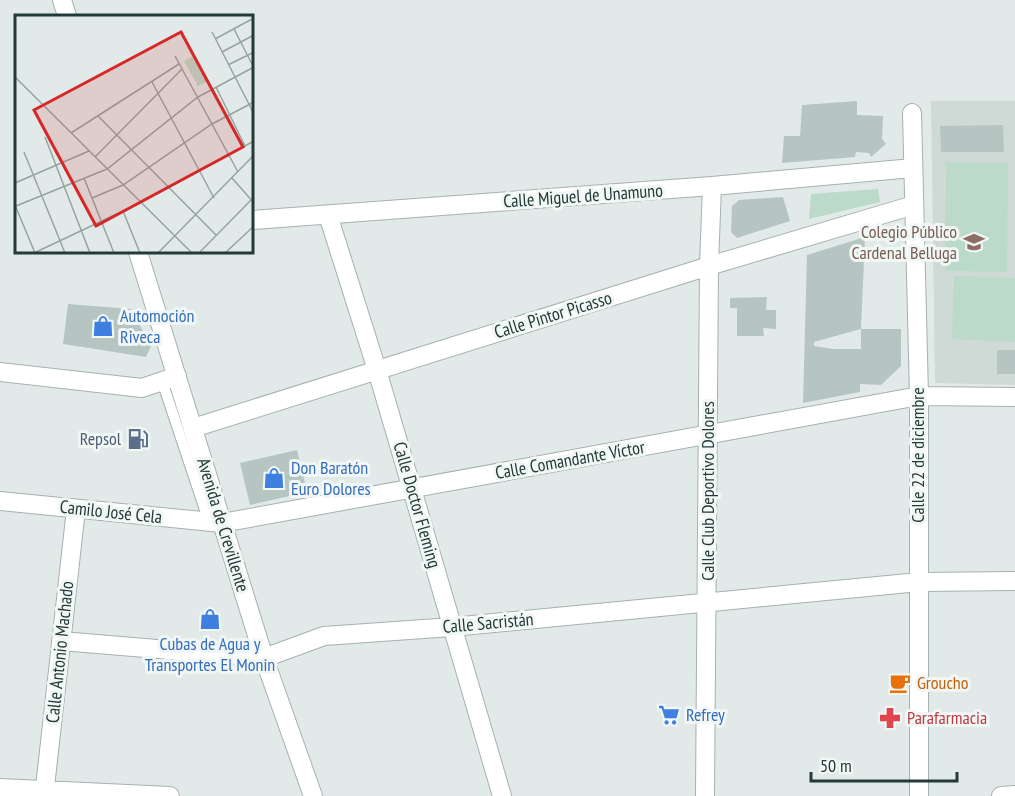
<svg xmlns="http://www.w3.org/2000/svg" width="1015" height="796" font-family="'PT Sans Narrow',sans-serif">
	<rect width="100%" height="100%" fill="#e1eae8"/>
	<!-- built -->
	<path fill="#cfdad7" d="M931,101H1015V385L935,383Z"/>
	<!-- green -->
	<path fill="#bbdaca" d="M946,162L1008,163L1007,272L945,271Z
		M878,189L880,202L809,219L811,194Z
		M954,276L1015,278V342L952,339Z"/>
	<!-- building -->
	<path fill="#b7c5c2" d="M857,101V115L883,116L882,139L886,144L871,157L869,153L856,152L855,157L782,163L784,136H800L802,105Z
		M1003,125L1004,152H941L940,126Z
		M783,197L790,221L737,238L731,232L732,206L739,200Z
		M865,237L861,329L814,342V346L833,349H861V329H901V366L881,385L860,384V392L803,403L807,255Z
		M767,297L766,310H776V329L763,328L764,336H737V308H730V298Z
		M68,304L131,309L151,346L146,357L63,344Z
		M997,350H1015V374H997Z
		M297,450L307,492L250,505L240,463Z"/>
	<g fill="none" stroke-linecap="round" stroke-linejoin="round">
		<defs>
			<path id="service" d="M162,381L209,522"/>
			<path id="minor" d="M912,113L919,396V796
				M328,215L377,370L502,796
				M252,220L712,186L913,168
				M0,372L142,388L177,376
				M193,428L709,266L914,205
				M0,501L222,523L919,396L1015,397
				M61,641L264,658L324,636L452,627L919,582L1015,581
				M0,788L170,796
				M44,796L76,509
				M705,796L709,266L712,186
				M1001,796L1015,795"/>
			<path id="tertiary" d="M62,0L67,16
				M138,252L264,658L313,796"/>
		</defs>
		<!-- service casing -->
		<use href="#service" stroke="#a4b2b0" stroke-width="12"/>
		<!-- minor casing -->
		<use href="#minor" stroke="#a4b2b0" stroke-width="20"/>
		<!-- tertiary casing -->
		<use href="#tertiary" stroke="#a4b2b0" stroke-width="20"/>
		<!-- service -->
		<use href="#service" stroke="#fff" stroke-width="10"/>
		<!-- minor -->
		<use href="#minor" stroke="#fff" stroke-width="18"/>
		<!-- tertiary -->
		<use href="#tertiary" stroke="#fff" stroke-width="18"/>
	</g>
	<!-- icons -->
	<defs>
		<symbol id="school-bare" viewBox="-9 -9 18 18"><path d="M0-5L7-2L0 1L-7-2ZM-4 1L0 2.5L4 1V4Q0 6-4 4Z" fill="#8d6e63" stroke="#f1f7f5" stroke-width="2.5" paint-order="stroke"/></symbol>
		<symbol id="shop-bare" viewBox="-9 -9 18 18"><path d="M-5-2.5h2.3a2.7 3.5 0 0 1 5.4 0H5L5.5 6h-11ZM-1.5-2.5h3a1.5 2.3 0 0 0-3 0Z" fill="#3f7fe0" stroke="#f1f7f5" stroke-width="2.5" paint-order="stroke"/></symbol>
		<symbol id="fuel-bare" viewBox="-9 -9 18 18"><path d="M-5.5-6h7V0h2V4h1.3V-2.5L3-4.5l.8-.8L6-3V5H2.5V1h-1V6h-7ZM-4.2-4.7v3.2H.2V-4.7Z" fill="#5c6f8a" stroke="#f1f7f5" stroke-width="2.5" paint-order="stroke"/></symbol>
		<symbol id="cafe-bare" viewBox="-9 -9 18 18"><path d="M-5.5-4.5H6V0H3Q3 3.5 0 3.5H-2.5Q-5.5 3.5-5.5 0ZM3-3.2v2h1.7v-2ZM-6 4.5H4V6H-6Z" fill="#e8710a" stroke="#f1f7f5" stroke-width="2.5" paint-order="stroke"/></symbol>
		<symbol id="supermarket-bare" viewBox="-9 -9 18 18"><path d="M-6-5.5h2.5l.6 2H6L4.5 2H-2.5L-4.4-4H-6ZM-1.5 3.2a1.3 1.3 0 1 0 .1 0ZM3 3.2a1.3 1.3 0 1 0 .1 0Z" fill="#3f7fe0" stroke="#f1f7f5" stroke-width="2.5" paint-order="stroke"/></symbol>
		<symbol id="pharmacy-bare" viewBox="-9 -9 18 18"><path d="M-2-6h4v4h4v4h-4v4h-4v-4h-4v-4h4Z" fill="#e0444e" stroke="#f1f7f5" stroke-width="2.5" paint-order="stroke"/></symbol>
	</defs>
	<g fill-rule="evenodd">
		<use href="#school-bare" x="959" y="227" width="30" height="30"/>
		<use href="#shop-bare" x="88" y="311" width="30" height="30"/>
		<use href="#fuel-bare" x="123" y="424" width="30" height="30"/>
		<use href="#shop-bare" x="259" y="463" width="30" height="30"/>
		<use href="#shop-bare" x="195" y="604" width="30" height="30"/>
		<use href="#cafe-bare" x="885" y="668" width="30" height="30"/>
		<use href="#supermarket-bare" x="654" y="700" width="30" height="30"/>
		<use href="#pharmacy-bare" x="875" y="703" width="30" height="30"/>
	</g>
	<g text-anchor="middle" stroke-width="6" stroke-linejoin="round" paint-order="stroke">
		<!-- street labels -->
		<g font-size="18" fill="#233a38" stroke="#f1f7f5">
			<text transform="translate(583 196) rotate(-4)" y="6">Calle Miguel de Unamuno</text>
			<text transform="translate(553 315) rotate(-17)" y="6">Calle Pintor Picasso</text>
			<text transform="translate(918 455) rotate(-90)" y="6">Calle 22 de diciembre</text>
			<text transform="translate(570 460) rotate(-10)" y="6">Calle Comandante Víctor</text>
			<text transform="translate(708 491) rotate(-90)" y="6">Calle Club Deportivo Dolores</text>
			<text transform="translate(417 505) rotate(74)" y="6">Calle Doctor Fleming</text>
			<text transform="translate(111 512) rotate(6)" y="6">Camilo José Cela</text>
			<text transform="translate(223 525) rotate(73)" y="6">Avenida de Crevillente</text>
			<text transform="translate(488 623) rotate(-5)" y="6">Calle Sacristán</text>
			<text transform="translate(60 652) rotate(-84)" y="6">Calle Antonio Machado</text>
		</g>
		<!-- education labels -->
		<g font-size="18" fill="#785e54" stroke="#f1f7f5" text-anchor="end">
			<text x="957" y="238">Colegio Público<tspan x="957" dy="21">Cardenal Belluga</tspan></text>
		</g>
		<!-- shop labels -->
		<g font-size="18" fill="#366cbe" stroke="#f1f7f5" text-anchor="start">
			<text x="120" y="322">Automoción<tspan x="120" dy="21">Riveca</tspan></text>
			<text x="291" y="474">Don Baratón<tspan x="291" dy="21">Euro Dolores</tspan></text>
			<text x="210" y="650" text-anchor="middle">Cubas de Agua y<tspan x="210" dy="21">Transportes El Monin</tspan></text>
			<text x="686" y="721">Refrey</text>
		</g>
		<!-- service labels -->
		<g font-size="18" fill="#4e5e75" stroke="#f1f7f5" text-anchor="end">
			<text x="121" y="445">Repsol</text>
		</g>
		<!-- food labels -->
		<g font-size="18" fill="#c56008" stroke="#f1f7f5" text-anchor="start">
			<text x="917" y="689">Groucho</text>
		</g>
		<!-- health labels -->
		<g font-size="18" fill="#be3a42" stroke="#f1f7f5" text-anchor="start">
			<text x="907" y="724">Parafarmacia</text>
		</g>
	</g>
	<!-- overview -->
	<g transform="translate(15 15)">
		<rect width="238" height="238" fill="#e1eae8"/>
		<path d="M178,41L186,57L180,61L189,56L194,66L183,71L169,46Z" fill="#bbdaca"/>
		<path fill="none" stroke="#95a4a2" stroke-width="1.5" d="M219,14L239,53M197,17L239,99M200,24L239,3M207,37L239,20M160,41L223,157M213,50L239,37M0,62L177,238M137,67L199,183M201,72L230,131M83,101L201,220M56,118L164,49M30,122L75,238M9,137L50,238M80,142L167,54M69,163L99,238M217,163L239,188M0,168L74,136M77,183L108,170L197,109L239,87M0,190L20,238M1,191L92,154L183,82L239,52M108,196L125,238M19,238L127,187L239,126M143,238L239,140M184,238L239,182M210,238L239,211"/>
		<path fill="#d62828" fill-opacity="0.15" stroke="#d62828" stroke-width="3" d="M166,17L228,132L81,211L19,95Z"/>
		<rect width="238" height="238" fill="none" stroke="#233a38" stroke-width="3"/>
	</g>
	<!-- scale -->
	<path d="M811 772v9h146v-9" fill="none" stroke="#233a38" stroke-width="3"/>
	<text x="820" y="772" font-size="18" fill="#233a38" stroke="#f1f7f5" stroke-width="4.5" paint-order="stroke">50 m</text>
</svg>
